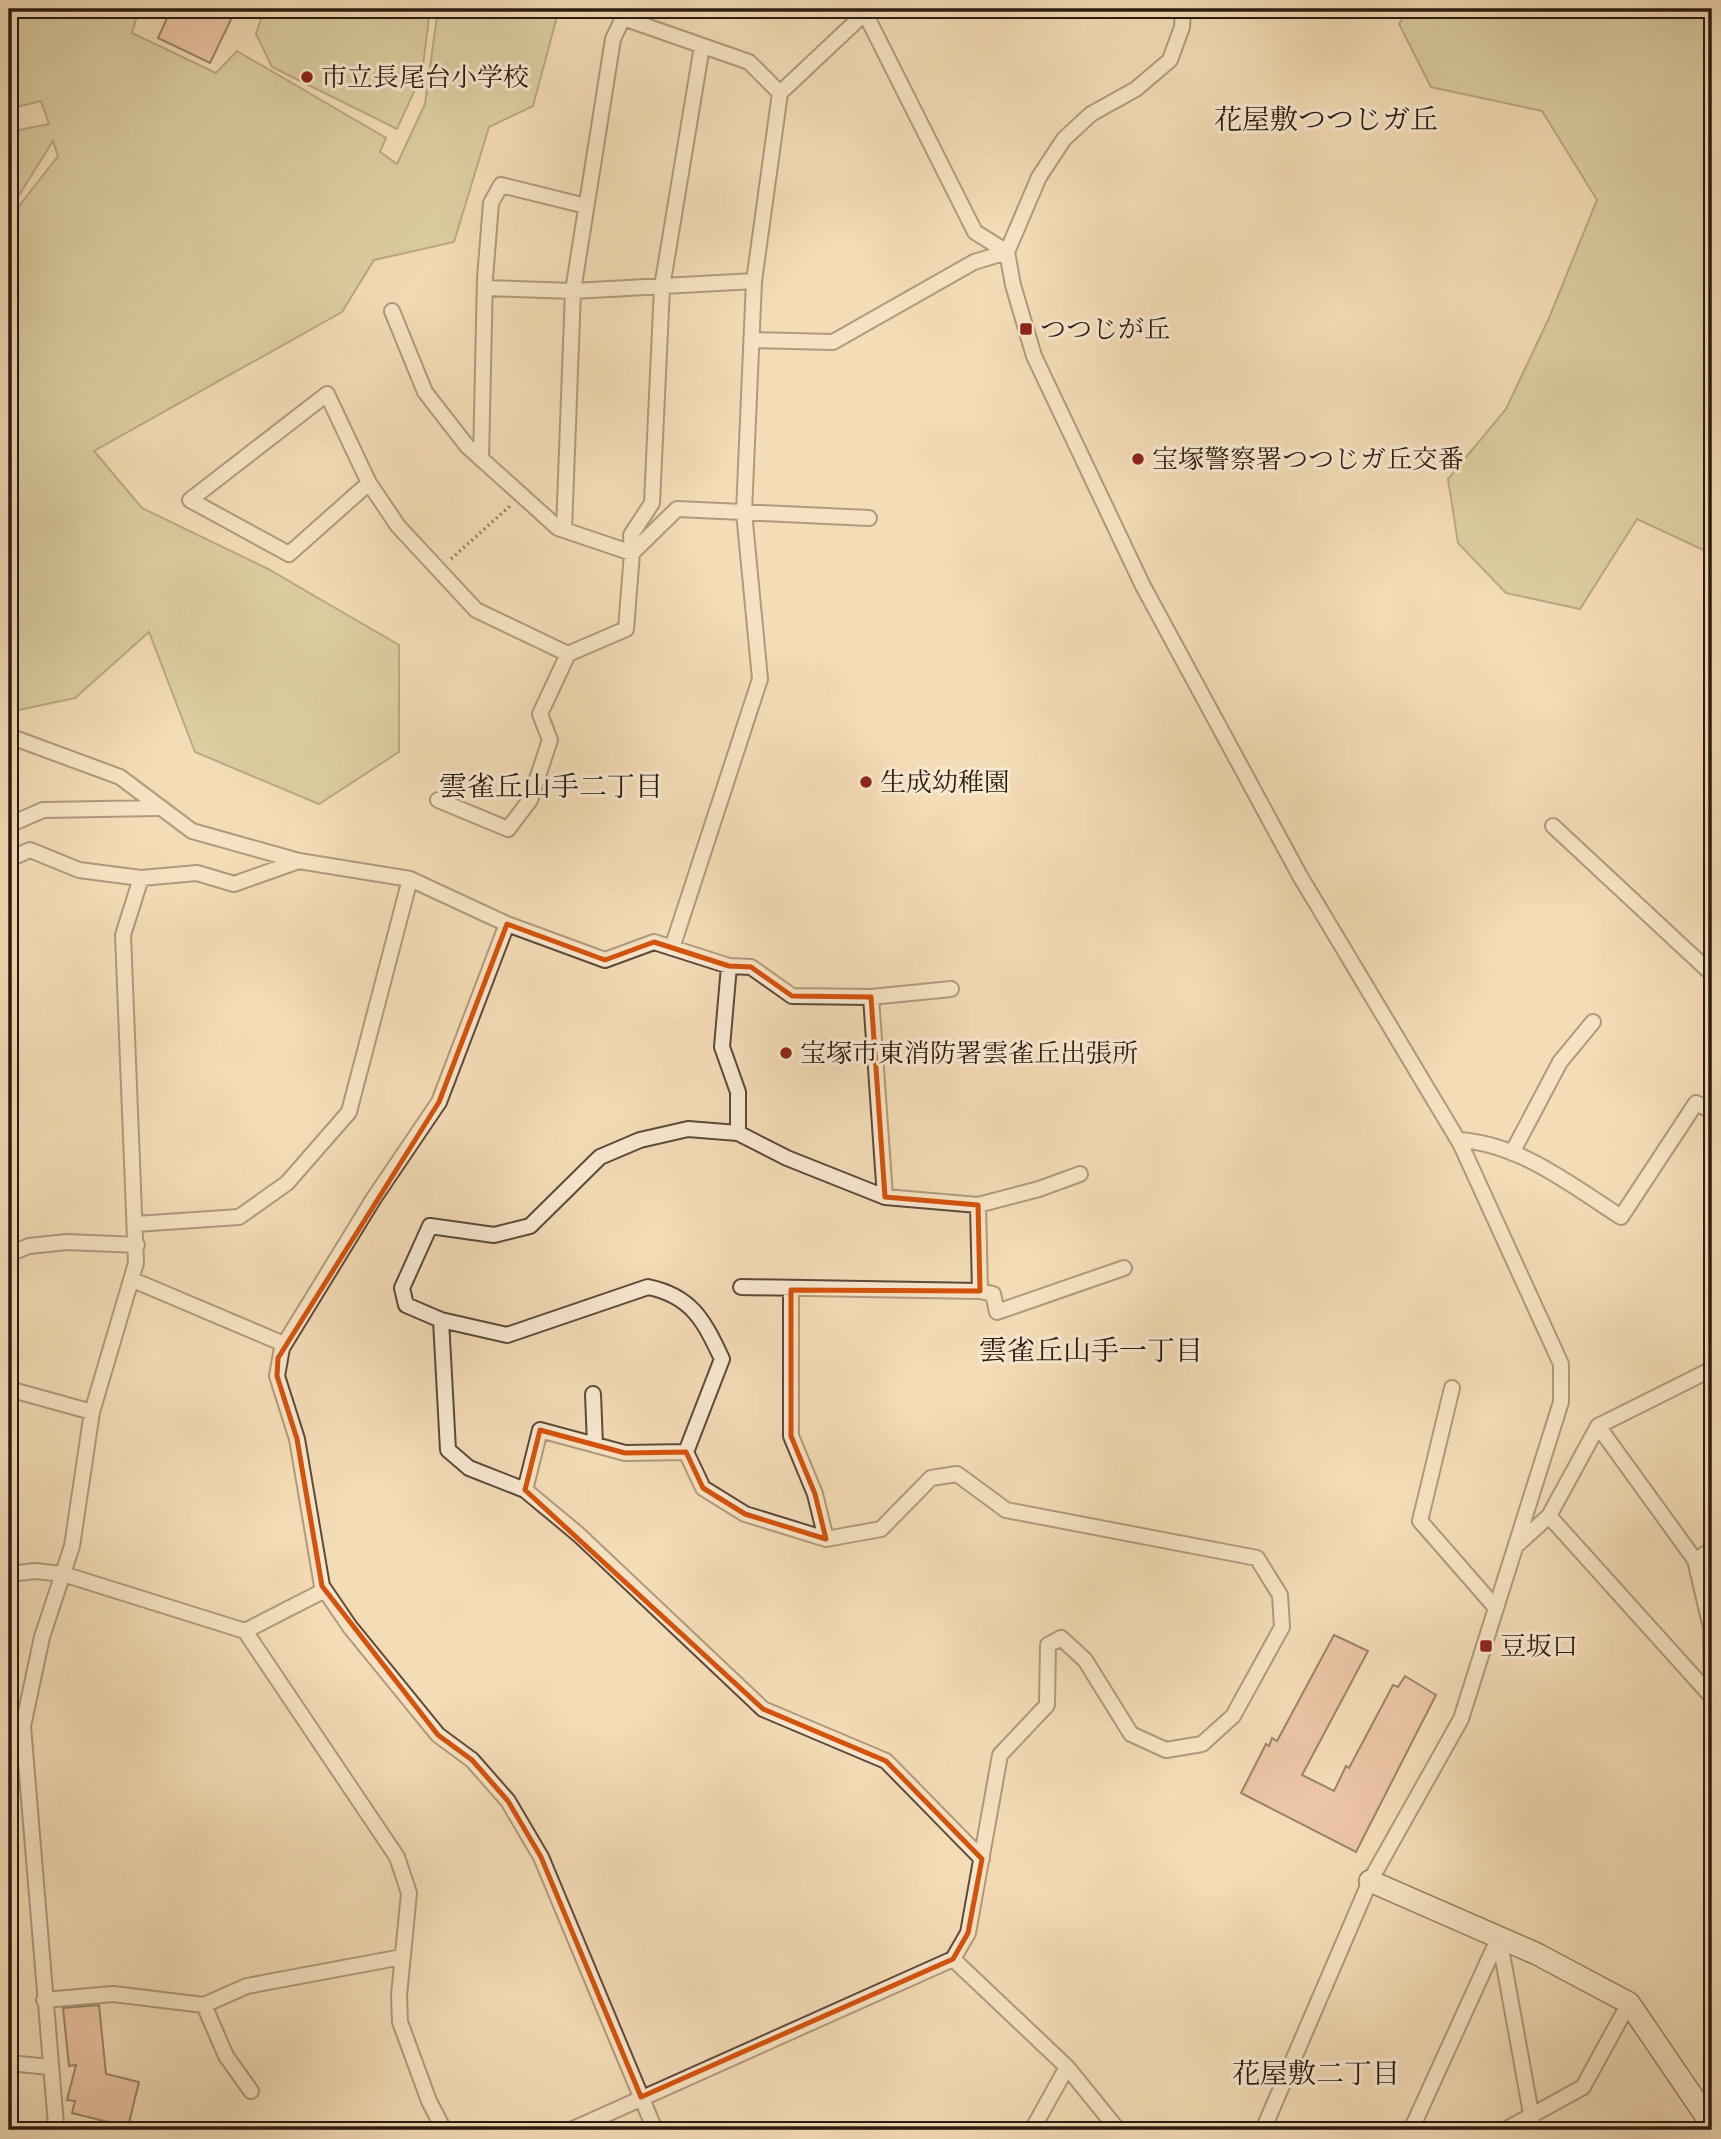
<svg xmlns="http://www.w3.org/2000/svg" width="1721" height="2139" font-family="'Old Standard TT','Noto Serif JP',serif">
	<rect width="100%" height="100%" fill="#f4dcb7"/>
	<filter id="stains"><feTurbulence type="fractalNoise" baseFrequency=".00286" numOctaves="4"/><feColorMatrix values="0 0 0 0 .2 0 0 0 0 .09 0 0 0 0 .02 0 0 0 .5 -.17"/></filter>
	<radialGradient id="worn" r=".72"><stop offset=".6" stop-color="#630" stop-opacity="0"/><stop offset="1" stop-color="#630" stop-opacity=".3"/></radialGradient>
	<!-- green -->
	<path fill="#c2be89" stroke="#766c4d" stroke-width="2" d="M9,9H139L132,33L216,73L237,51L386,138L380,152L397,164L425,104L438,9H559L533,106L489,127L454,242L374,260L342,312L94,451L142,508L268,569L399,645V752L319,804L195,752L149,632L75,698L9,712V219L58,156L53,141L9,211V132L49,124L41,101L9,109Z
		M264,9H430L422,74L397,129L272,67L256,34Z
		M1409,9H1712V554L1637,519L1580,609L1506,593L1458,543L1448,479L1506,409L1549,318L1597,200L1542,111L1431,87L1399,24Z"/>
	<!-- building -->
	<path fill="#e4ab95" stroke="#2a1a11" stroke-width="2" d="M171,9H236L210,63L158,38Z
		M1334,1635L1368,1651L1302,1775L1334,1791L1346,1766L1349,1768L1393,1685L1398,1687L1405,1676L1436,1695L1356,1852L1241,1793L1266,1744L1269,1746L1272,1738L1277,1741Z
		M99,2005L106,2074L139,2082L128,2127L72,2113L75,2101L67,2100L76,2065L69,2066L63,2008Z"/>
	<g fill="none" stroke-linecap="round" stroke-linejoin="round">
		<defs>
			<path id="street" d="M1183,9L1182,27L1170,60L1136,89L1091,114L1064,139L1039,177L1007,252L1013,285L1034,356L1143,586L1300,876L1461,1145L1561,1364V1402L1461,1719L1370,1881L1263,2130
				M780,93L865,13L975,232L1007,252
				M485,288L573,291L754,281
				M392,311L425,392L467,446L558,528L632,553L631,535L652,503L662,287L702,46
				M752,340L833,342L974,262L1007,252
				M481,459L485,278L491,203L501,185L586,206
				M369,483L289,554L190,500L327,394L369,483L398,526L476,610L568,654
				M564,530L573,291L613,39L623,18L749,62L780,93L754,281L744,512L760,679L672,948
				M9,736L120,777L192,831L299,861L410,879L507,924L605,960L654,942L729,966L722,1047L738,1092V1133L787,1158L885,1197L978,1205L1039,1189L1080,1174
				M438,800L508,829L530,800L550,740L540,714L568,654L626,629L632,553L677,509L869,518
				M9,825L43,810L158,808
				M1553,826L1712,974
				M9,859L30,850L79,870L141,878L197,873L234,884L299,861
				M507,924L439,1102L374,1198L282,1348L277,1376L297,1439L322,1586L350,1627L438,1735L472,1760L508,1801L541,1857L655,2130
				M729,966L751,967L792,996L871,997L885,1197
				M871,997L951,989
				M1458,1140C1519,1143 1571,1185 1621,1217L1696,1103L1712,1111
				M1512,1153L1560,1062L1593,1022
				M978,1205L980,1291
				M136,1224L239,1217L287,1183L349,1112L410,879
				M9,1254L29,1246L67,1242L137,1245
				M133,1280L284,1344
				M741,1287L980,1291L993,1294L997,1312L1124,1268
				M791,1290V1436L815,1494L826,1539
				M441,1320L507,1335L648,1287C692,1296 704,1321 722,1359L686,1452
				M1452,1388L1420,1521L1496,1608
				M9,1389L92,1412
				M593,1394L595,1445
				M1598,1426L1695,1560L1711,1628L1712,1707
				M525,1490L469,1468L448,1450L441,1320L406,1305L402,1288L430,1226L494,1235L530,1226L600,1157L640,1140L688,1129L738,1133
				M1549,1516L1598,1426L1712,1369
				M1518,1544L1549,1516L1712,1697
				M1695,1560L1712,1550
				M9,1574L35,1571L63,1574L245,1631L325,1590
				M245,1631L397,1857L409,1893L399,1995L400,2022L429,2101L444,2130
				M953,1959L1067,2067
				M44,2000L113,1994L204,2005L247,1986L402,1957
				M204,2005L226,2056L251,2091
				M9,2063L50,2067
				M54,2130L56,2125L23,1726L42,1637L72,1546L92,1412L136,1263L123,935L141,878
				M571,2130L953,1959L968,1933L1000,1755L1047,1705L1048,1645L1061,1638L1085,1660L1131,1734L1166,1750L1202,1744L1233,1716L1282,1627L1280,1595L1257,1558L1006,1510L957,1474L931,1478L881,1529L826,1539L745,1514L703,1488L686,1452L625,1453L540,1430L525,1490L578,1534L763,1709L886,1761L982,1859
				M1032,2130L1067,2067L1118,2130
				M1411,2130L1499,1937L1534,2130
				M1505,2130L1583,2087L1629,2003"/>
			<path id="secondary" d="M1370,1881L1537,1954L1629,2003L1712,2125"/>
		</defs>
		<!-- street casing -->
		<use href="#street" stroke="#5c4a3a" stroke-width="18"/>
		<!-- secondary casing -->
		<use href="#secondary" stroke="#2a1a11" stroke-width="24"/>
		<!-- path -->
		<path stroke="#2a1a11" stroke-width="3.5" stroke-dasharray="2 3.5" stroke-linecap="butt" d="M451,559L510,506"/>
		<!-- street -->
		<use href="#street" stroke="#f8e8d0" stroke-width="14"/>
		<!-- secondary -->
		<use href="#secondary" stroke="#f8e8d0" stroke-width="21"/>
	</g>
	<!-- marked area -->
	<path d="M0 0H1721V2139H0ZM507,924L605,960L654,942L729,966L751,967L792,996L871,997L885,1197L978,1205L980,1291L791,1290V1436L815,1494L826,1539L745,1514L703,1488L686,1452L625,1453L540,1430L525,1490L763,1709L886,1761L982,1859L968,1933L953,1959L641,2097L541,1857L508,1801L472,1760L438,1735L322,1586L297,1439L277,1376L278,1358L439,1102Z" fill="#f4dcb7" fill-opacity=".55" fill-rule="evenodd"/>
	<path fill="none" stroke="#d5530c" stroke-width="5" stroke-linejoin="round" d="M507,924L605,960L654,942L729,966L751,967L792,996L871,997L885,1197L978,1205L980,1291L791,1290V1436L815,1494L826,1539L745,1514L703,1488L686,1452L625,1453L540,1430L525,1490L763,1709L886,1761L982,1859L968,1933L953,1959L641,2097L541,1857L508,1801L472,1760L438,1735L322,1586L297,1439L277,1376L278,1358L439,1102Z"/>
	<!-- markers -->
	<g fill="#8f2418" stroke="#f8e8d0" stroke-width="2.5">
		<circle cx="307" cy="77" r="7"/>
		<rect x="1019" y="322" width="14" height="14" rx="3.5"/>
		<circle cx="1138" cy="459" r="7"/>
		<circle cx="866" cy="782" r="7"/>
		<circle cx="786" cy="1053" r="7"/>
		<rect x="1479" y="1639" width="14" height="14" rx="3.5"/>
	</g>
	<g text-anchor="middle" stroke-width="6" stroke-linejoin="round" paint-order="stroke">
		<!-- poi labels -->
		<g font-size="26" fill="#2a1a11" stroke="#f8e8d0" text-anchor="start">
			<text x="321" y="86">市立長尾台小学校</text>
			<text x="1040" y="338">つつじが丘</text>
			<text x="1152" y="468">宝塚警察署つつじガ丘交番</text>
			<text x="880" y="791">生成幼稚園</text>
			<text x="800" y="1062">宝塚市東消防署雲雀丘出張所</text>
			<text x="1500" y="1655">豆坂口</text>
		</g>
		<!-- neighbourhood labels -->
		<g font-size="28" fill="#2a1a11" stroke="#f8e8d0">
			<text x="1326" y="129">花屋敷つつじガ丘</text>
			<text x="551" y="796">雲雀丘山手二丁目</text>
			<text x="1091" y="1360">雲雀丘山手一丁目</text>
			<text x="1316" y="2083">花屋敷二丁目</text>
		</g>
	</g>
	<!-- margin -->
	<rect width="1721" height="2139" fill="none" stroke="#f4dcb7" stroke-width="35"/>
	<rect x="10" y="10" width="1700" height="2118" fill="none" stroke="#2a1a11" stroke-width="3.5"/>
	<rect x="18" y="18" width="1686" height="2104" fill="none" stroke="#2a1a11" stroke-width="2"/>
	<rect width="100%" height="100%" filter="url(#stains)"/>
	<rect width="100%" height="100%" fill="url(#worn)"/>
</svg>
